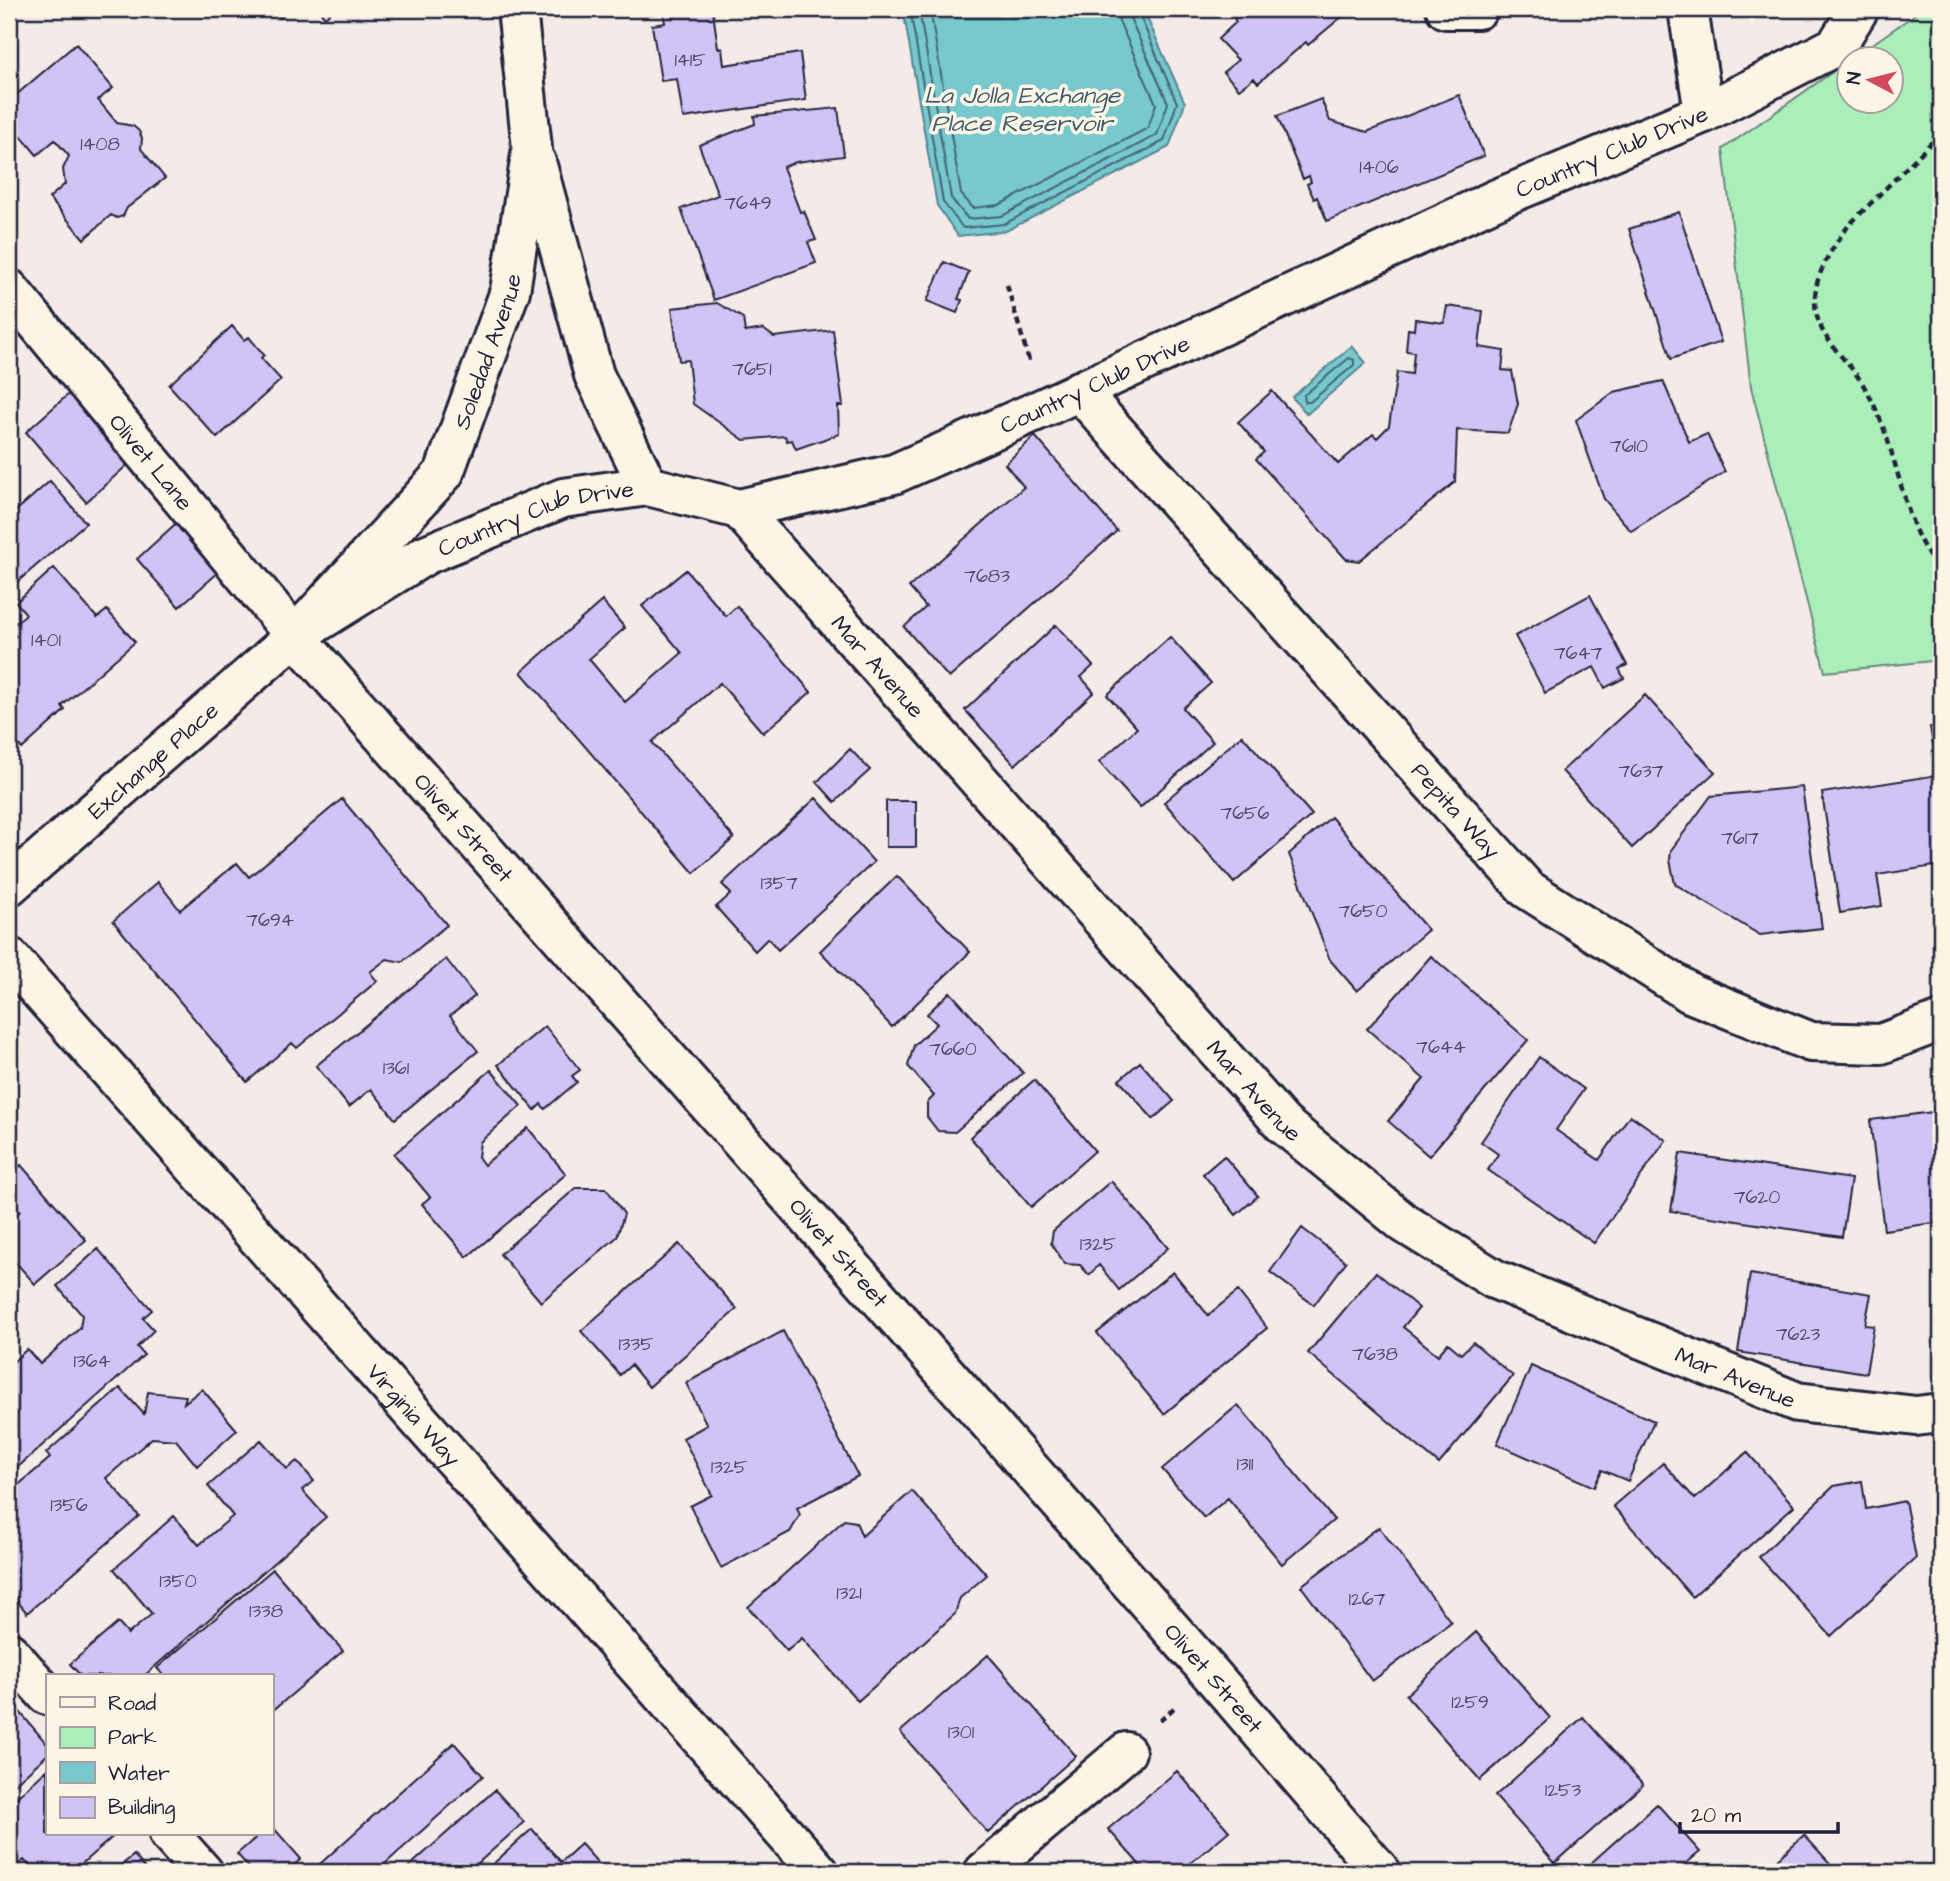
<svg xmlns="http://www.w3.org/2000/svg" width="1950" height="1881" font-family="'Architects Daughter',sans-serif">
	<rect width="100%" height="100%" fill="#f4ebe8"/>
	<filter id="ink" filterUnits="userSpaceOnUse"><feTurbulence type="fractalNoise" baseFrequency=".0143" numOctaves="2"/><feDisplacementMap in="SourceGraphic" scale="14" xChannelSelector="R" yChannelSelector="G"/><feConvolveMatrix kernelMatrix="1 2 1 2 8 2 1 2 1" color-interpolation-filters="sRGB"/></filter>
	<g filter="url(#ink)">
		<!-- green -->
		<path fill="#aaefba" stroke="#66887a" stroke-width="2" d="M1914,9H1941V660L1825,672L1751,387L1723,149L1848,61V102H1890V60L1851,59L1914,15Z"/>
		<!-- water -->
		<path fill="#77c9cd" stroke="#558693" stroke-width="2" d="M903,9H1143L1185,103L1169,147L1006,231L958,236L937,205Z
			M1352,346L1366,363L1307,414L1292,397Z"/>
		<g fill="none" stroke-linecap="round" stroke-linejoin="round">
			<!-- shore -->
			<path stroke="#446575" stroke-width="2" d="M910,9L943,202L963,228L1004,224L1164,141L1177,103L1137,9
				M919,9L951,198L968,219L1002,216L1157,135L1168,103L1130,18L1128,9
				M930,9L961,194L973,208L999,205L1148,128L1156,104L1119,21L1118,9
				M1349,358L1354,360V365L1310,402H1305L1304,395Z"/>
		</g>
		<!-- building -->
		<path fill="#d2c3f5" stroke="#22223b" stroke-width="2" d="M272,9H290L280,18Z
			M317,9H335L325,17Z
			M663,9H736L713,12L718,48H722L724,65L800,53L806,100L683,118L677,79L661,81L652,25L665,23Z
			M1230,9H1351L1308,45L1306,42L1258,83L1254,78L1239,89L1223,72L1238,60L1218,39L1236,22Z
			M76,44L113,88L98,100L117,123L133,126L139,131L142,138L141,149L165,178L127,208L123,216L117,218L111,215L84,239L49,198L65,184L63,169L69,156L55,140L37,155L9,122V101Z
			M1459,95L1484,156L1327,221L1317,197L1314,199L1307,184L1311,182L1309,176L1303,179L1277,116L1321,99L1330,121L1367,132Z
			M838,108L844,156L796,162L783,167L800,212L804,211L816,240L808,242L816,263L714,300L681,209L718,195L699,145L755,124L754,116Z
			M1679,212L1721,342L1671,359L1629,229Z
			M944,262L969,272L958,299L962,300L957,313L927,301Z
			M717,303L743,318L745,332L763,329L774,337L833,330L843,406H838L839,434L796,449L792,440L787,441L785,436L744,440L693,404L688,360L679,361L672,308Z
			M1447,306L1483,311L1479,347L1504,351L1502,370L1512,371L1518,404L1508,433L1457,430L1455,482L1359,561L1346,559L1256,459L1264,452L1238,422L1272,391L1338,464L1373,434L1377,438L1389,426L1397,372L1412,374L1414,352L1406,351L1408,329L1414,330L1415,319L1444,323Z
			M232,326L244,340L249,337L264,355L261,358L281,380L217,438L169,385Z
			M1663,381L1689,442L1707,434L1725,472L1631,531L1604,499L1576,420L1614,392Z
			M72,391L133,460L86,502L26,432Z
			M1035,436L1117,531L949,678L904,627L926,607L909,587L1024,487L1005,464Z
			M50,481L86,523L9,589V517Z
			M185,515L228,564L179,607L137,559Z
			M54,568L97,618L107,610L135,642L62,706L65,710L22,749L9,733V639L10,641L16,636L9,629L26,614L16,602Z
			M686,570L726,616L737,606L811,692L763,733L720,683L652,742L734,838L694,873L521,672L602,601L625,628L589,659L625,702L682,653L642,606Z
			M1590,595L1627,665L1619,669L1624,678L1605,688L1594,667L1545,693L1515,636Z
			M1056,625L1093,666L1081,677L1094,692L1015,765L965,710Z
			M1170,637L1211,683L1183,708L1213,742L1140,808L1099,762L1137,728L1107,695Z
			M1645,695L1715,772L1632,848L1562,771Z
			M1941,725V865L1877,875L1882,906L1840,913L1822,793L1938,775L1930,727Z
			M1242,735L1312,815L1234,883L1164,802Z
			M850,749L870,770L835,802L817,782Z
			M1802,787L1822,928L1760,935L1675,884L1670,860L1671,850L1711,796Z
			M816,798L874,862L778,950L768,938L755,951L716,907L731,894L722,884Z
			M342,799L447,925L402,962L387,959L370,972L377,981L297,1048L292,1043L247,1082L113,921L158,882L180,910L237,863L249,877Z
			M886,801H916V847H886Z
			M1331,817L1428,930L1357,991L1330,960L1289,854Z
			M897,876L970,952L892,1027L820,951Z
			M1431,956L1528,1040L1429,1156L1388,1121L1424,1079L1367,1029Z
			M446,959L475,996L450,1016L478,1051L395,1119L371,1089L349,1107L316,1066Z
			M950,992L1023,1073L955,1132L938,1131L927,1117V1103L934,1096L908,1066L914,1045L937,1024L927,1014Z
			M545,1026L580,1070L572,1076L577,1082L545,1109L541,1104L535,1110L498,1065Z
			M1539,1057L1584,1089L1556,1130L1599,1160L1630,1115L1666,1140L1594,1243L1488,1170L1498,1154L1481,1142Z
			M1140,1062L1174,1101L1153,1119L1119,1080Z
			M491,1070L521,1106L480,1142L478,1157L484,1165L528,1128L566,1174L467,1257L422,1204L430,1197L394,1154Z
			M1034,1080L1095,1151L1031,1207L970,1137Z
			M1941,1111V1222L1884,1230L1870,1120Z
			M1680,1153L1851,1179L1842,1237L1671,1211Z
			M1224,1156L1258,1196L1236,1215L1203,1174Z
			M21,1165L86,1240L35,1284L9,1255V1220L20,1211L9,1198V1175Z
			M1111,1181L1168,1248L1119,1290L1099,1265L1089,1275L1080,1265L1065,1264L1051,1243L1053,1231Z
			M576,1188H606L624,1214L617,1237L541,1302L500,1254Z
			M1302,1228L1346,1262L1314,1305L1270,1272Z
			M679,1244L737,1309L649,1387L631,1365L620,1375L581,1331Z
			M98,1249L152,1310L143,1318L154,1330L137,1347L144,1355L9,1475V1366L27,1349L40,1364L80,1328L82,1315L57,1286Z
			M1173,1272L1208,1315L1238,1291L1267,1328L1164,1414L1097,1333Z
			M1376,1272L1419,1308L1403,1327L1438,1355L1448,1343L1461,1354L1473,1342L1513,1376L1439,1464L1308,1353Z
			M1750,1274L1871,1294L1865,1325L1874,1326L1866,1373L1738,1352Z
			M783,1331L858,1476L797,1508L800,1515L790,1532L721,1568L690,1506L712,1495L683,1438L707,1425L686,1383Z
			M1531,1366L1654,1421L1628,1481L1602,1470L1594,1487L1497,1444Z
			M120,1388L144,1414L148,1392L186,1396L184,1403L202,1389L237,1430L197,1466L176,1440L152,1438L106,1478L139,1516L27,1613L9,1591V1493L50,1458L46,1453Z
			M1238,1405L1334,1520L1282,1564L1228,1498L1204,1518L1162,1469Z
			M261,1440L287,1469L297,1461L314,1481L302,1490L326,1517L144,1676H81L70,1664L118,1623L128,1634L152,1614L114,1569L174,1516L199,1545L233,1516L208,1486Z
			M1747,1452L1794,1506L1692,1597L1613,1506L1663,1463L1695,1499Z
			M1862,1481L1866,1509L1905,1501L1916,1558L1831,1636L1759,1557L1834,1486Z
			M912,1491L987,1575L960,1598L955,1614L858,1701L802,1638L787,1651L748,1607L844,1520L856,1522L862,1536Z
			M1379,1527L1451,1622L1372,1681L1301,1586Z
			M273,1569L343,1651L271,1712V1676H164L157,1668Z
			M1476,1632L1550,1718L1480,1780L1406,1695Z
			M988,1655L1076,1756L988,1833L900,1732Z
			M9,1699L47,1744V1755L9,1789Z
			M1583,1717L1643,1785L1555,1863L1495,1796Z
			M454,1743L483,1776L376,1872H311Z
			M47,1770V1834H116L72,1872H35L24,1860L14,1868L9,1863V1804Z
			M1177,1771L1229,1831L1180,1872H1146L1108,1829Z
			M495,1790L524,1822L468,1872H403Z
			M1657,1804L1700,1852L1676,1872H1581Z
			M271,1825L301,1859L286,1872H253L237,1854L260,1834H271Z
			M532,1829L561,1862L581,1844L606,1872H484Z
			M1804,1835L1838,1872H1763Z
			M134,1855L148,1872H113Z"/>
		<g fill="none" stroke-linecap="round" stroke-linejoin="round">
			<defs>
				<g id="minor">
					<path d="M1446,9H1478"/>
					<path d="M1688,9L1704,113"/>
					<path d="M536,162L594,375L648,486"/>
					<path id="s1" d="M9,289L295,636L1211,1674L1381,1872"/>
					<path id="s2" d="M1079,391L1527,889L1690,993L1811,1042L1881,1044L1941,1021"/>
					<path id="s3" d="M739,509L1283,1124L1404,1223L1494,1279L1797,1402L1916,1416L1941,1413"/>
					<path id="s4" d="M295,636L425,555L563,498L648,486L739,509L894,474L1043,408L1499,198L1704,113L1836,46L1859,9"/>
					<path id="s5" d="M9,886L295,636L444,473L510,291L532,148L517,9"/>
					<path id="s6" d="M9,957L819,1872"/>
					<path d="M9,1652L47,1695"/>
					<path d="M169,1834L203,1872"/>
					<path d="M984,1872L1126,1752"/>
				</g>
			</defs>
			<!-- minor casing -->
			<use href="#minor" stroke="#22223b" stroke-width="44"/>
			<!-- path -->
			<path stroke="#22223b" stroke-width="4.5" stroke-dasharray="7 5" stroke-linecap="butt" d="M1941,133L1849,225C1835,244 1816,271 1815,297C1814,340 1847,355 1865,388C1891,432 1897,482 1915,529C1921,545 1932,560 1941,575
				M1007,285L1030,364
				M1160,1721L1177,1705"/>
			<!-- minor -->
			<use href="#minor" stroke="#fcf5e5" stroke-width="38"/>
		</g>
	</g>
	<g text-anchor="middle" stroke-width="7" stroke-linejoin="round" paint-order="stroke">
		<!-- number labels -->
		<g font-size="19" fill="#4e4a6a">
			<text x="690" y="66">1415</text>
			<text x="100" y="150">1408</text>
			<text x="1379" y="173">1406</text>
			<text x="748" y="209">7649</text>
			<text x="752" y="375">7651</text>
			<text x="1629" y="452">7610</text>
			<text x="987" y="582">7683</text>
			<text x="46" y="646">1401</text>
			<text x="1578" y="659">7647</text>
			<text x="1641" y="777">7637</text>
			<text x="1245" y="819">7656</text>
			<text x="1740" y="844">7617</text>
			<text x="779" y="889">1357</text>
			<text x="1363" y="917">7650</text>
			<text x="270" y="926">7694</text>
			<text x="1441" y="1053">7644</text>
			<text x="953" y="1055">7660</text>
			<text x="396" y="1074">1361</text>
			<text x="1757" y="1203">7620</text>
			<text x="1098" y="1250">1325</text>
			<text x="1798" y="1340">7623</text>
			<text x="636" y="1350">1335</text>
			<text x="1375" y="1360">7638</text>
			<text x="92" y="1367">1364</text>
			<text x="1245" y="1470">1311</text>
			<text x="729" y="1473">1325</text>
			<text x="69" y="1511">1356</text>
			<text x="178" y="1587">1350</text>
			<text x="849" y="1599">1321</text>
			<text x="1367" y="1605">1267</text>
			<text x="266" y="1617">1338</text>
			<text x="1470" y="1708">1259</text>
			<text x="961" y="1738">1301</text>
			<text x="1563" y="1796">1253</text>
		</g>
		<!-- street labels -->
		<g font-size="23" fill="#22223b" stroke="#fcf5e5">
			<text dy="8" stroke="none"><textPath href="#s4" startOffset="1428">Country Club Drive</textPath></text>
			<text dy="8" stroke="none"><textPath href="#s5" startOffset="730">Soledad Avenue</textPath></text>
			<text dy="8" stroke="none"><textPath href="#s4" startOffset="861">Country Club Drive</textPath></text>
			<text dy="8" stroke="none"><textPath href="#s1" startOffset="224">Olivet Lane</textPath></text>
			<text dy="8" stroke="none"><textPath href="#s4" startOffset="271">Country Club Drive</textPath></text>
			<text dy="8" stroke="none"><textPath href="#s3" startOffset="210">Mar Avenue</textPath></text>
			<text dy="8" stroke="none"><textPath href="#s5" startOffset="191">Exchange Place</textPath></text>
			<text dy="8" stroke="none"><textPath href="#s2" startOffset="564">Pepita Way</textPath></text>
			<text dy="8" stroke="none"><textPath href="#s1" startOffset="705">Olivet Street</textPath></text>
			<text dy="8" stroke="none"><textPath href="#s3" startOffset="777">Mar Avenue</textPath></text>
			<text dy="8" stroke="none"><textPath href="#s1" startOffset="1272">Olivet Street</textPath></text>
			<text dy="8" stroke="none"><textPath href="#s3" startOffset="1344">Mar Avenue</textPath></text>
			<text dy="8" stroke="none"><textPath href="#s6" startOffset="611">Virginia Way</textPath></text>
			<text dy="8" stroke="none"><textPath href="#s1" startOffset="1839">Olivet Street</textPath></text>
		</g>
		<!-- water labels -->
		<g font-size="24" font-style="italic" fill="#405c6e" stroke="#fcf5e5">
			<text x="1022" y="103">La Jolla Exchange<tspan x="1022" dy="28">Place Reservoir</tspan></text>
		</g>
	</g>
	<!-- margin -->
	<rect width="1950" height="1881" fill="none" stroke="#fcf5e5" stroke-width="35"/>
	<rect x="18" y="18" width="1915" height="1846" fill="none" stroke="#22223b" stroke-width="2.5" filter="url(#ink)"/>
	<!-- legend -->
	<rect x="46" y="1674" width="228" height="161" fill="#fcf5e5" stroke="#a5a1a1" stroke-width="2"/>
	<rect x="60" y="1697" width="35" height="10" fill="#fcf5e5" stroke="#a5a1a1" stroke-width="2"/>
	<text x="108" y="1710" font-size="21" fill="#22223b">Road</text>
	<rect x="60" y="1727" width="35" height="21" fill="#aaefba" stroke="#a5a1a1" stroke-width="2"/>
	<text x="108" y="1744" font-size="21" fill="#22223b">Park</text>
	<rect x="60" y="1762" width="35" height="21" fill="#77c9cd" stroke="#a5a1a1" stroke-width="2"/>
	<text x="108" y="1780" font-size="21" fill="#22223b">Water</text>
	<rect x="60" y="1797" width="35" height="21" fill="#d2c3f5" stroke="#a5a1a1" stroke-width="2"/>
	<text x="108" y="1814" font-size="21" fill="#22223b">Building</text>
	<!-- north arrow -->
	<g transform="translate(1870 80) rotate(277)"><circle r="33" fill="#fcf5e5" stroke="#a5a1a1" stroke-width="2"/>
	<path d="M0-5L12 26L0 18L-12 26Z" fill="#d1495b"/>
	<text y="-10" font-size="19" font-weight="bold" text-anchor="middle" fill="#22223b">N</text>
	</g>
	<!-- scale -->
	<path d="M1680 1822v10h158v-10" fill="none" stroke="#22223b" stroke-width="3.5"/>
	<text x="1691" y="1822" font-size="21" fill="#22223b" stroke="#fcf5e5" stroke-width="5" paint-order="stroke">20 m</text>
</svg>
